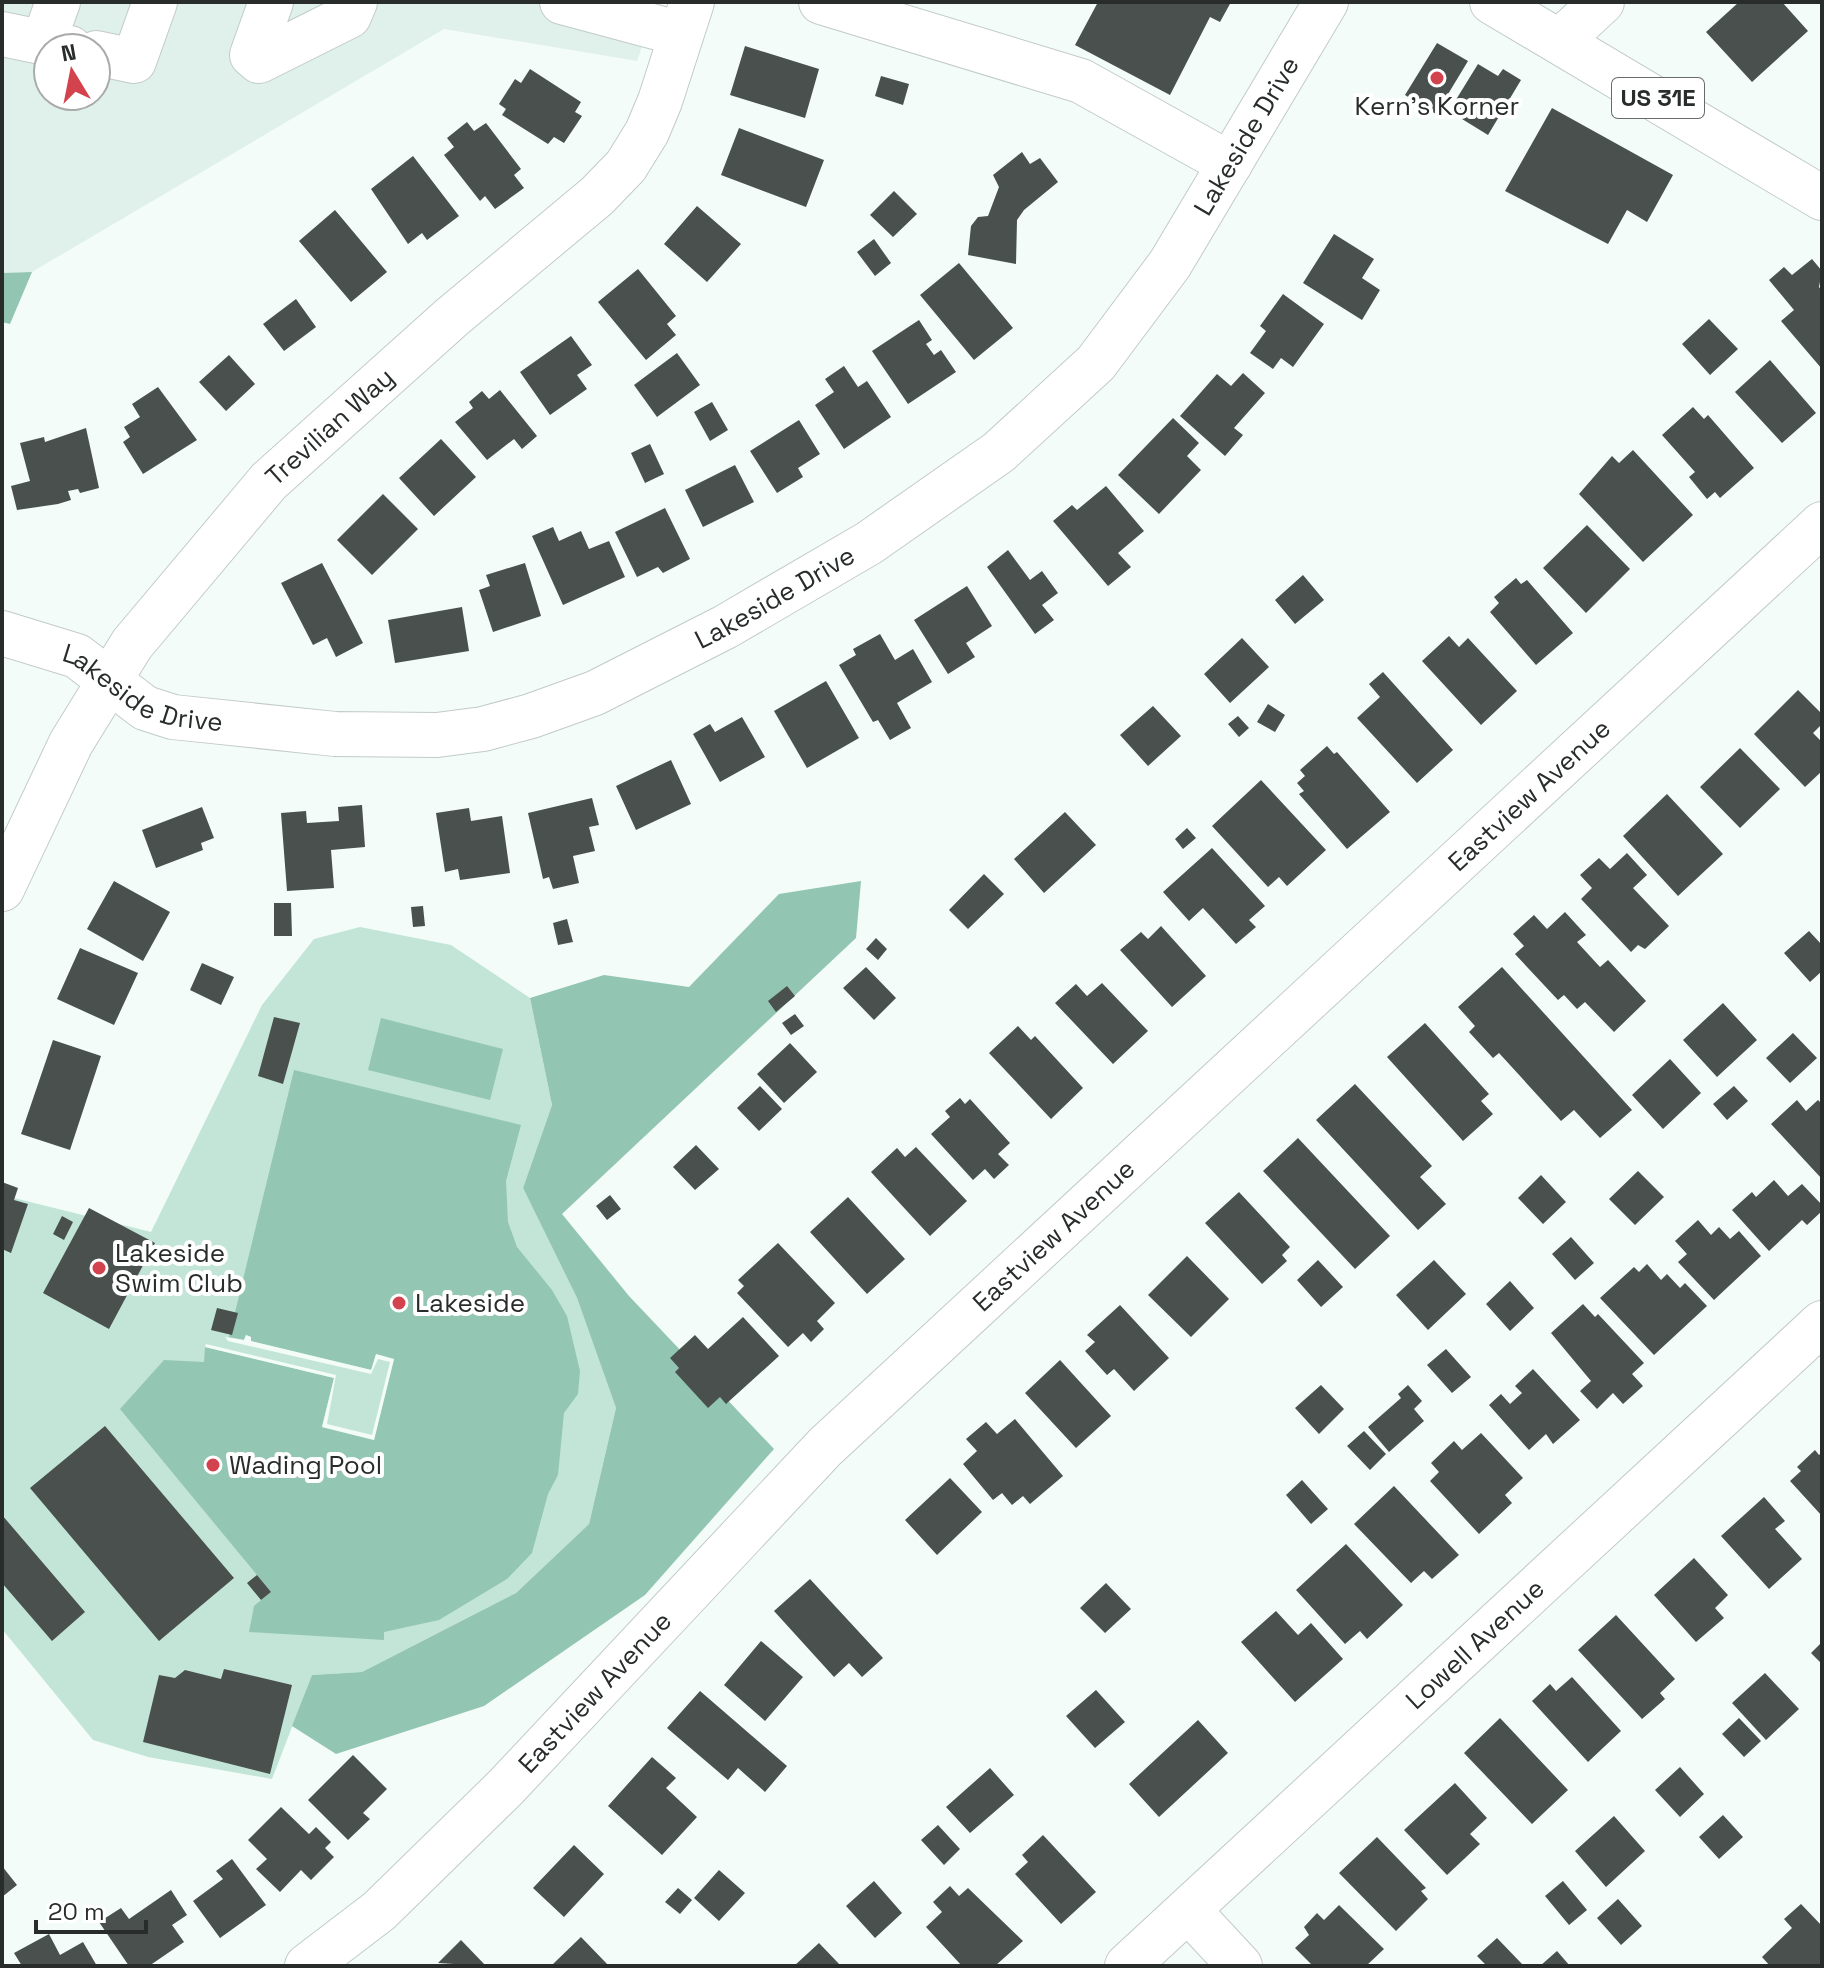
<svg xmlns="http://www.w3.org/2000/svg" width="1824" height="1968" font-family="'Space Grotesk',sans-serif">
	<rect width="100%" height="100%" fill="#f3fcf8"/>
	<!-- built -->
	<path fill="#dff1ea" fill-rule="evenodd" d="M2,2H657L637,61L444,29L32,272L2,273ZM48,48H96V96H48Z"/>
	<!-- green -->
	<path fill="#c2e5d8" d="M360,927L451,945L530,998L552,1105L523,1188L577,1298L616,1408L589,1524L516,1593L362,1672L312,1675L272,1779L148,1757L93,1740L2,1629V1195L151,1232L262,1005L314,939Z"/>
	<!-- forest -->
	<path fill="#93c5b3" d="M32,272L10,324L2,322V273Z
		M861,881L856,938L562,1214L629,1296L774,1449L645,1595L484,1706L336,1754L292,1726L312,1675L362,1672L516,1593L589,1524L616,1408L577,1298L523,1188L552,1105L530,998L604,975L689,987L779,894Z"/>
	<!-- water -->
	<path fill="#94c6b4" d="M381,1018L503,1049L490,1100L368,1070Z
		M294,1070L521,1125L506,1181L508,1222L517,1247L552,1290L567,1316L580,1371L578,1394L564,1413L558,1475L548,1494L532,1553L507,1579L439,1620L384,1632V1640L249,1632L254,1606L271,1592L120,1409L164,1360L204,1362L205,1347L334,1378L322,1427L374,1440L394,1359L376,1355L372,1370L250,1341L251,1337L246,1335L244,1340L229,1337Z"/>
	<!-- pier -->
	<path fill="#f3fcf8" d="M246,1335L251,1337V1341L371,1370L376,1354L394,1359L374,1440L322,1427L334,1378L205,1347L206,1344L336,1375L327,1424L372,1435L390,1362L378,1359L371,1374L228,1341L225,1337L244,1340Z"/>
	<!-- building -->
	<path fill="#49504d" d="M1098,2H1231L1220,22L1210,17L1170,95L1075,45Z
		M1739,2H1782L1808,31L1752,82L1706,32Z
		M1437,43L1468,61L1436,114L1405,95Z
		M745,46L819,69L805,118L730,95Z
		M1478,64L1498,76L1503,69L1521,80L1488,135L1449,111Z
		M530,69L581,102L575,112L582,116L564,143L554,137L548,144L502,115L506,109L499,104L515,79L521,83Z
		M881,76L909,84L903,105L875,96Z
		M1552,108L1673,175L1647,222L1627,210L1608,244L1505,191Z
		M467,122L474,131L486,123L521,169L514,175L524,188L495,209L485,196L480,201L444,155L454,147L447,138Z
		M739,128L824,160L806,207L721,175Z
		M1022,152L1030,164L1040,158L1058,182L1024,210L1017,220L1016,264L968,255L971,226L978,217L988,216L999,187L993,175Z
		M413,156L459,216L427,240L422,233L408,244L371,189Z
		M894,191L917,214L893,237L870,215Z
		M697,206L741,244L707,282L664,244Z
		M335,210L387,272L351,302L299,241Z
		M1334,234L1374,259L1362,278L1380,290L1362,320L1303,283Z
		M874,239L891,263L875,276L857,252Z
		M1812,259L1822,271L1819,287L1822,291V369L1781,321L1794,310L1769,280L1784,267L1792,275Z
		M959,263L1013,328L974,360L920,295Z
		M638,269L676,316L667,324L676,335L646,360L598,302Z
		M1283,294L1324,324L1293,367L1281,358L1273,369L1250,353L1266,331L1260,326Z
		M296,299L316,327L284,351L263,324Z
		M1709,319L1738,349L1710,375L1682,344Z
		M919,320L932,340L926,344L934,355L941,350L956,372L908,404L872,351Z
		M571,336L592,365L577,375L587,389L550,415L520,372Z
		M677,353L700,385L657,417L634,385Z
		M229,355L255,384L226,411L199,382Z
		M1770,360L1816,413L1782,443L1735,392Z
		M844,366L858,387L867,381L891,417L844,449L815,405L834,392L825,379Z
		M1243,373L1265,393L1234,428L1243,435L1225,456L1180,416L1217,374L1231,386Z
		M158,387L197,440L143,474L123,442L130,437L124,427L140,417L132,404Z
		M500,390L537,436L522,449L514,439L487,460L455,422L473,408L469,402L482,391L489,399Z
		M712,402L728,430L710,441L694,412Z
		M1693,407L1704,419L1708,415L1754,468L1720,498L1715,492L1707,499L1689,477L1695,472L1662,435Z
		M1173,418L1199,443L1187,456L1201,470L1159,514L1118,475Z
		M799,420L820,454L798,468L803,477L777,493L750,451Z
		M86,428L99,488L80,493L78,489L68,491L71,500L58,504L17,510L11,486L30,481L20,443L44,437L45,442Z
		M441,439L476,477L434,516L399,478Z
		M650,444L664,474L645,483L631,453Z
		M1633,450L1693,515L1643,562L1579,494L1612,456L1619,463Z
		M735,465L754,502L703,527L685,490Z
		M1106,486L1144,531L1118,553L1131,567L1108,586L1053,521L1072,505L1077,510Z
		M383,494L418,529L372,575L337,540Z
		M665,508L690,559L663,573L658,567L637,577L615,532Z
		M1587,525L1630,569L1586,613L1543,568Z
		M553,527L559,541L581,531L589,549L609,541L625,577L563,605L532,536Z
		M1008,550L1030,580L1042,571L1058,593L1042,605L1054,620L1035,634L987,567Z
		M322,563L363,643L336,657L327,638L313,645L281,583Z
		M525,563L541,616L493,632L479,590L490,586L486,575Z
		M1303,575L1324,600L1295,624L1275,600Z
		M1516,578L1521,584L1527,580L1573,633L1536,665L1490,612L1499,603L1494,597Z
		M967,586L992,626L966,643L975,657L948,674L914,620Z
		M462,607L469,651L395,663L388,620Z
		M880,634L895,660L913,649L932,682L897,703L911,728L890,740L878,720L873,722L839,665L856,655L853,649Z
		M1449,636L1459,647L1468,638L1517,691L1481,725L1422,661Z
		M1242,638L1269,667L1230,703L1204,674Z
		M1383,672L1453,750L1417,783L1357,718L1380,697L1369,684Z
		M826,681L859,738L807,768L774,711Z
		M1798,690L1822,714V724L1813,733L1822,742V771L1805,787L1754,734Z
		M1268,704L1285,715L1275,732L1257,722Z
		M1153,706L1181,736L1148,766L1120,735Z
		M1238,716L1249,728L1239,737L1228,724Z
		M742,717L765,757L720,782L693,734L710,724L715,732Z
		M1327,746L1334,754L1337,752L1390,812L1347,849L1299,794L1304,791L1297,783L1305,776L1300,770Z
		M1740,748L1780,789L1740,828L1700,787Z
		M671,760L691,804L636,830L616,786Z
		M1261,780L1326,850L1287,886L1279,877L1268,887L1212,826Z
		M1667,794L1723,854L1678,896L1623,836Z
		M592,798L599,825L589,827L595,851L573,856L579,883L553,889L549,877L543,879L528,813Z
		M362,805L365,847L331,850L334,888L287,891L281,813L306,811L307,823L339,821L338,807Z
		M202,807L214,838L201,843L203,850L156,868L142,830Z
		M469,808L471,821L502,816L510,873L460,880L458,869L445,872L436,813Z
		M1065,812L1096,845L1044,893L1014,859Z
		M1187,828L1196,838L1183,849L1175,839Z
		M1212,848L1265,906L1249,920L1256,927L1236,944L1203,908L1189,921L1163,892Z
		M1627,853L1647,875L1633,888L1669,926L1645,949L1638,945L1631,952L1581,899L1592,888L1580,875L1599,858L1610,869Z
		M984,874L1004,894L968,929L949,910Z
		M114,881L170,912L143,961L87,929Z
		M274,903H291L292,936H274Z
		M423,906L425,926L413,927L411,907Z
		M1565,912L1586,935L1577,942L1600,967L1608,960L1646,1001L1614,1032L1585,1002L1577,1009L1564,995L1558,1000L1515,954L1524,946L1513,934L1534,915L1547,929Z
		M567,919L573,942L558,945L553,923Z
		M1161,926L1206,976L1172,1007L1120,950L1141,932L1148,939Z
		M1809,931L1822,945V971L1810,982L1784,953Z
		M876,938L887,949L878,960L866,949Z
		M80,948L138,973L114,1025L57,999Z
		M202,963L234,977L221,1005L190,990Z
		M866,967L896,998L874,1020L843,988Z
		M1502,967L1632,1110L1600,1138L1574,1110L1561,1121L1499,1053L1493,1058L1469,1032L1475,1026L1458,1007Z
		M1102,983L1148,1031L1113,1064L1055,1003L1076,984L1087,996Z
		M787,986L795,996L776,1012L768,1001Z
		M1723,1003L1757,1040L1717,1077L1683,1040Z
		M795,1014L804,1026L791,1035L782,1023Z
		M274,1017L300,1023L283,1084L258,1076Z
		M1425,1023L1489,1094L1481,1101L1493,1114L1463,1141L1387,1057Z
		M1018,1026L1031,1040L1035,1036L1083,1088L1051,1119L989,1053Z
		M1793,1033L1817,1058L1790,1083L1766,1058Z
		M53,1040L101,1056L70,1150L21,1134Z
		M790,1043L817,1072L784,1103L757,1074Z
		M1670,1059L1701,1093L1663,1129L1632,1095Z
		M1355,1084L1432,1166L1420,1177L1446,1204L1418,1230L1316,1120Z
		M760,1086L782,1109L759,1131L737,1108Z
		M1734,1086L1748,1101L1727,1120L1713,1104Z
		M960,1098L965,1104L970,1099L1010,1143L998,1154L1009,1165L994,1179L985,1169L973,1180L931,1134L950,1117L945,1111Z
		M1797,1100L1806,1111L1818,1100L1822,1104V1179L1771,1124Z
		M1298,1138L1390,1236L1355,1269L1263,1171Z
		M696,1145L719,1169L695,1190L673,1167Z
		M916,1147L967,1201L930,1236L871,1172L897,1148L905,1157Z
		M1638,1171L1664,1197L1635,1225L1609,1199Z
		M1541,1175L1566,1202L1543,1224L1518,1198Z
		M1774,1180L1788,1196L1802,1184L1822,1205V1211L1807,1225L1802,1220L1769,1251L1732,1210L1752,1192L1756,1197Z
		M2,1182L18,1188L14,1200L28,1204L11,1253L2,1249Z
		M1239,1192L1290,1247L1282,1255L1287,1261L1262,1284L1205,1223Z
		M610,1195L621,1209L607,1220L596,1206Z
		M848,1197L905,1259L867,1294L810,1232Z
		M89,1208L155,1243L109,1329L43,1293Z
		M62,1216L73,1222L64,1240L53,1234Z
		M1698,1220L1711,1235L1719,1227L1730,1239L1739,1231L1761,1256L1714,1300L1678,1262L1687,1254L1675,1241Z
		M1571,1237L1594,1263L1575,1280L1552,1254Z
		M778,1243L835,1303L817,1321L824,1329L811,1342L803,1333L788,1347L737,1293L744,1286L738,1280Z
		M1187,1256L1229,1299L1191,1337L1148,1295Z
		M1318,1260L1343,1287L1321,1307L1297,1280Z
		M1434,1260L1466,1294L1428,1330L1396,1295Z
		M1647,1264L1661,1280L1667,1274L1680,1288L1685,1283L1707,1306L1654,1355L1600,1298L1634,1267L1639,1272Z
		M1510,1281L1534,1308L1510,1331L1486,1304Z
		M1583,1304L1595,1317L1598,1314L1644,1363L1632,1374L1643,1386L1623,1404L1613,1393L1597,1409L1580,1391L1591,1381L1551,1333Z
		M1120,1305L1169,1358L1134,1391L1114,1369L1107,1375L1085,1351L1095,1342L1087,1335Z
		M217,1308L238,1313L232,1335L211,1330Z
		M743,1317L779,1356L726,1404L720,1397L708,1408L675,1372L679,1368L670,1358L695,1335L708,1349Z
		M1446,1349L1471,1377L1452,1393L1427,1365Z
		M1060,1360L1111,1416L1076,1448L1025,1393Z
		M1533,1369L1580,1420L1553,1444L1546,1434L1529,1450L1489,1405L1501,1394L1510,1404L1522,1393L1515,1386Z
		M1321,1385L1344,1409L1319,1434L1295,1408Z
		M1408,1385L1422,1401L1414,1409L1424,1421L1389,1452L1368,1427L1401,1398L1398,1394Z
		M1015,1419L1063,1476L1030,1504L1023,1496L1012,1505L1002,1493L993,1500L963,1464L977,1451L966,1439L986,1422L997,1434Z
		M105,1426L234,1578L159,1641L30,1488Z
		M1364,1431L1386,1454L1370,1470L1347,1446Z
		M1481,1433L1523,1478L1505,1495L1512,1503L1479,1534L1430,1481L1439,1472L1431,1463L1454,1441L1462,1450Z
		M1815,1450L1819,1455L1822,1452V1516L1790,1481L1801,1471L1797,1467Z
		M950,1478L982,1512L937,1555L905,1520Z
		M1302,1480L1328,1509L1311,1524L1286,1495Z
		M1394,1486L1459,1555L1432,1579L1424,1571L1411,1583L1354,1524Z
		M1764,1497L1785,1521L1775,1529L1802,1559L1769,1589L1721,1536Z
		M2,1515L85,1612L52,1641L2,1583Z
		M1346,1544L1403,1605L1367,1639L1360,1631L1345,1644L1296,1590Z
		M1694,1558L1728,1595L1715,1608L1724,1618L1696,1642L1654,1595Z
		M257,1575L271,1592L261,1600L247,1583Z
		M810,1579L883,1658L862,1677L849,1663L834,1677L774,1611Z
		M1106,1583L1131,1609L1105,1633L1080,1608Z
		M1276,1611L1298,1635L1311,1623L1343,1659L1295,1702L1241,1642Z
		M1616,1615L1675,1679L1660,1693L1665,1699L1642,1719L1578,1650Z
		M761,1641L803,1677L765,1721L724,1685Z
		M1822,1642V1664L1811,1653Z
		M224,1669L292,1685L270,1774L143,1742L159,1675L175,1678L185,1670L221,1679Z
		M1765,1673L1799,1709L1766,1740L1732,1703Z
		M1572,1677L1621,1731L1588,1762L1532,1701L1550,1684L1556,1691Z
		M1096,1690L1125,1722L1095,1748L1066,1716Z
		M700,1691L787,1766L765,1792L738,1768L728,1780L667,1728Z
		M1500,1718L1568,1790L1532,1824L1464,1753Z
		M1739,1718L1761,1741L1744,1757L1722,1734Z
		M1198,1720L1228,1753L1159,1817L1129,1784Z
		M353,1755L387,1789L363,1813L370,1819L348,1840L308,1800Z
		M652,1757L676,1778L666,1788L697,1817L662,1855L608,1806Z
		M1680,1767L1704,1794L1680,1817L1655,1790Z
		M990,1768L1014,1795L970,1833L946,1807Z
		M1455,1783L1487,1818L1470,1834L1480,1844L1447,1875L1404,1830Z
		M281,1807L309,1834L316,1827L331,1842L325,1848L334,1857L311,1880L301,1870L280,1892L256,1869L267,1859L248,1840Z
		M1723,1815L1743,1837L1719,1859L1699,1837Z
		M1614,1816L1645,1851L1606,1887L1575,1851Z
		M938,1825L960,1849L944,1865L921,1840Z
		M1043,1835L1096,1892L1061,1924L1015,1874L1028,1862L1022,1855Z
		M1377,1837L1426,1888L1421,1891L1428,1899L1396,1931L1339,1873Z
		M574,1845L604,1874L564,1917L533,1888Z
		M232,1859L266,1905L220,1938L193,1901L223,1879L216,1871Z
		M2,1866L17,1885L2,1897Z
		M719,1870L745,1893L719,1921L694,1898Z
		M874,1881L902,1913L875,1938L846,1906Z
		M1563,1881L1587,1910L1569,1925L1545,1896Z
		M950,1886L959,1896L968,1888L1023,1941L995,1966H962L926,1927L942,1912L933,1902Z
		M678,1888L692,1900L680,1914L665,1902Z
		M171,1890L187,1915L172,1925L184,1942L149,1966H129L99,1922L121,1908L129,1919Z
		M1618,1899L1642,1926L1621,1945L1597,1918Z
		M1801,1904L1822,1926V1966H1770L1762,1957L1792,1928L1784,1919Z
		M1339,1905L1384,1949L1366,1966H1313L1295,1948L1309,1935L1304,1927L1317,1913L1324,1920Z
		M49,1934L60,1955L83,1942L97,1966H22L14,1953Z
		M581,1937L609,1966H555L553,1964Z
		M1497,1938L1522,1964L1521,1966H1487L1477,1956Z
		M461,1940L486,1966L438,1963Z
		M819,1943L841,1966H794Z
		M1557,1951L1570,1966H1540Z"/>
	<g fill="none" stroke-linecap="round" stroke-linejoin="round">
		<defs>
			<g id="minor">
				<path d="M271,2L252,55L259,61L349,16L355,2"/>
				<path d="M562,2L681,34"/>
				<path d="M821,2L1081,81L1230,164"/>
				<path d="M2,34L70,48"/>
				<path d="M1561,40L1602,2"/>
				<path d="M43,43L58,2"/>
				<path d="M96,53L134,61L155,2"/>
				<path id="s1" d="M2,633L77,656L145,708L173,717L335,734L437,735L483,729L531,716L595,693L725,627L869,543L999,452L1096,363L1170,264L1326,2"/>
				<path id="s2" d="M2,889L71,743L132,644L269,481L452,317L597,196L626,166L647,132L660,101L692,2"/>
				<path d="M1188,1910L1240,1966"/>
				<path id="s3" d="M307,1966L379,1911L505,1788L825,1447L1822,524"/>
				<path id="s4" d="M1127,1966L1822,1323"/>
			</g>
			<path id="major" d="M1492,2L1822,198"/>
		</defs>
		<!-- minor casing -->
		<use href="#minor" stroke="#c2cbc8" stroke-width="46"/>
		<!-- major casing -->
		<use href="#major" stroke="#c2cbc8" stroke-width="46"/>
		<!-- minor -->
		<use href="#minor" stroke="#fff" stroke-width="44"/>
		<!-- major -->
		<use href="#major" stroke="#fff" stroke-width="44"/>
	</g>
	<!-- markers -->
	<g fill="#d3434e" stroke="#fff" stroke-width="3">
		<circle cx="1437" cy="78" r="8"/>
		<circle cx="99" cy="1268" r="8"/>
		<circle cx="399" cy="1303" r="8"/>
		<circle cx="213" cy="1465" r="8"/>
	</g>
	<g text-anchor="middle" stroke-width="8" stroke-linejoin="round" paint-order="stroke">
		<!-- shield labels -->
		<rect fill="#fff" stroke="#686b6b" stroke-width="2" x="1612" y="78" width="92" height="40" rx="6"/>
		<g font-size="24" font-weight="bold" fill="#282c2b">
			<text x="1658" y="106">US 31E</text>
		</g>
		<!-- poi labels -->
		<g font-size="26" fill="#282c2b" stroke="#fff" text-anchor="start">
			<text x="1437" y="115" text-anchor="middle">Kern's Korner</text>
			<text x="115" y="1262">Lakeside<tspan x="115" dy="30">Swim Club</tspan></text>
			<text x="415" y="1312">Lakeside</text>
			<text x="229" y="1474">Wading Pool</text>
		</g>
		<!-- street labels -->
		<g font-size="26" fill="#282c2b" stroke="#fff">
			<text dy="9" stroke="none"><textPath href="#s1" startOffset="1498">Lakeside Drive</textPath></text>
			<text dy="9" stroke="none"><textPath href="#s2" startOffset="572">Trevilian Way</textPath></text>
			<text dy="9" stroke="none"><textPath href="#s1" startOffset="826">Lakeside Drive</textPath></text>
			<text dy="9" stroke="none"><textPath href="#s1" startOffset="154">Lakeside Drive</textPath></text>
			<text dy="9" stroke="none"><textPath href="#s3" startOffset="1694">Eastview Avenue</textPath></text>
			<text dy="9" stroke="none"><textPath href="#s3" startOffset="1046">Eastview Avenue</textPath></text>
			<text dy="9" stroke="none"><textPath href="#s4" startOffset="474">Lowell Avenue</textPath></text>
			<text dy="9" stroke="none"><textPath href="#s3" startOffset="398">Eastview Avenue</textPath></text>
		</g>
	</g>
	<!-- border -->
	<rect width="1824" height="1968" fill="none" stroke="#282c2b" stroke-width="8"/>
	<!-- north arrow -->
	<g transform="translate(72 72) rotate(350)"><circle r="38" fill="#ffffff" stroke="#a9abaa" stroke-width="2"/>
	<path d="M0-6L14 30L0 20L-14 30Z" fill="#d3434e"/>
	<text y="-12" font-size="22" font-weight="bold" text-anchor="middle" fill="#282c2b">N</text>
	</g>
	<!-- scale -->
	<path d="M36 1920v12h110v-12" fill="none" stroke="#282c2b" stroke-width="4"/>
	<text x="48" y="1920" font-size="24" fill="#282c2b" stroke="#ffffff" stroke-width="6" paint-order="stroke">20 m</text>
</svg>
